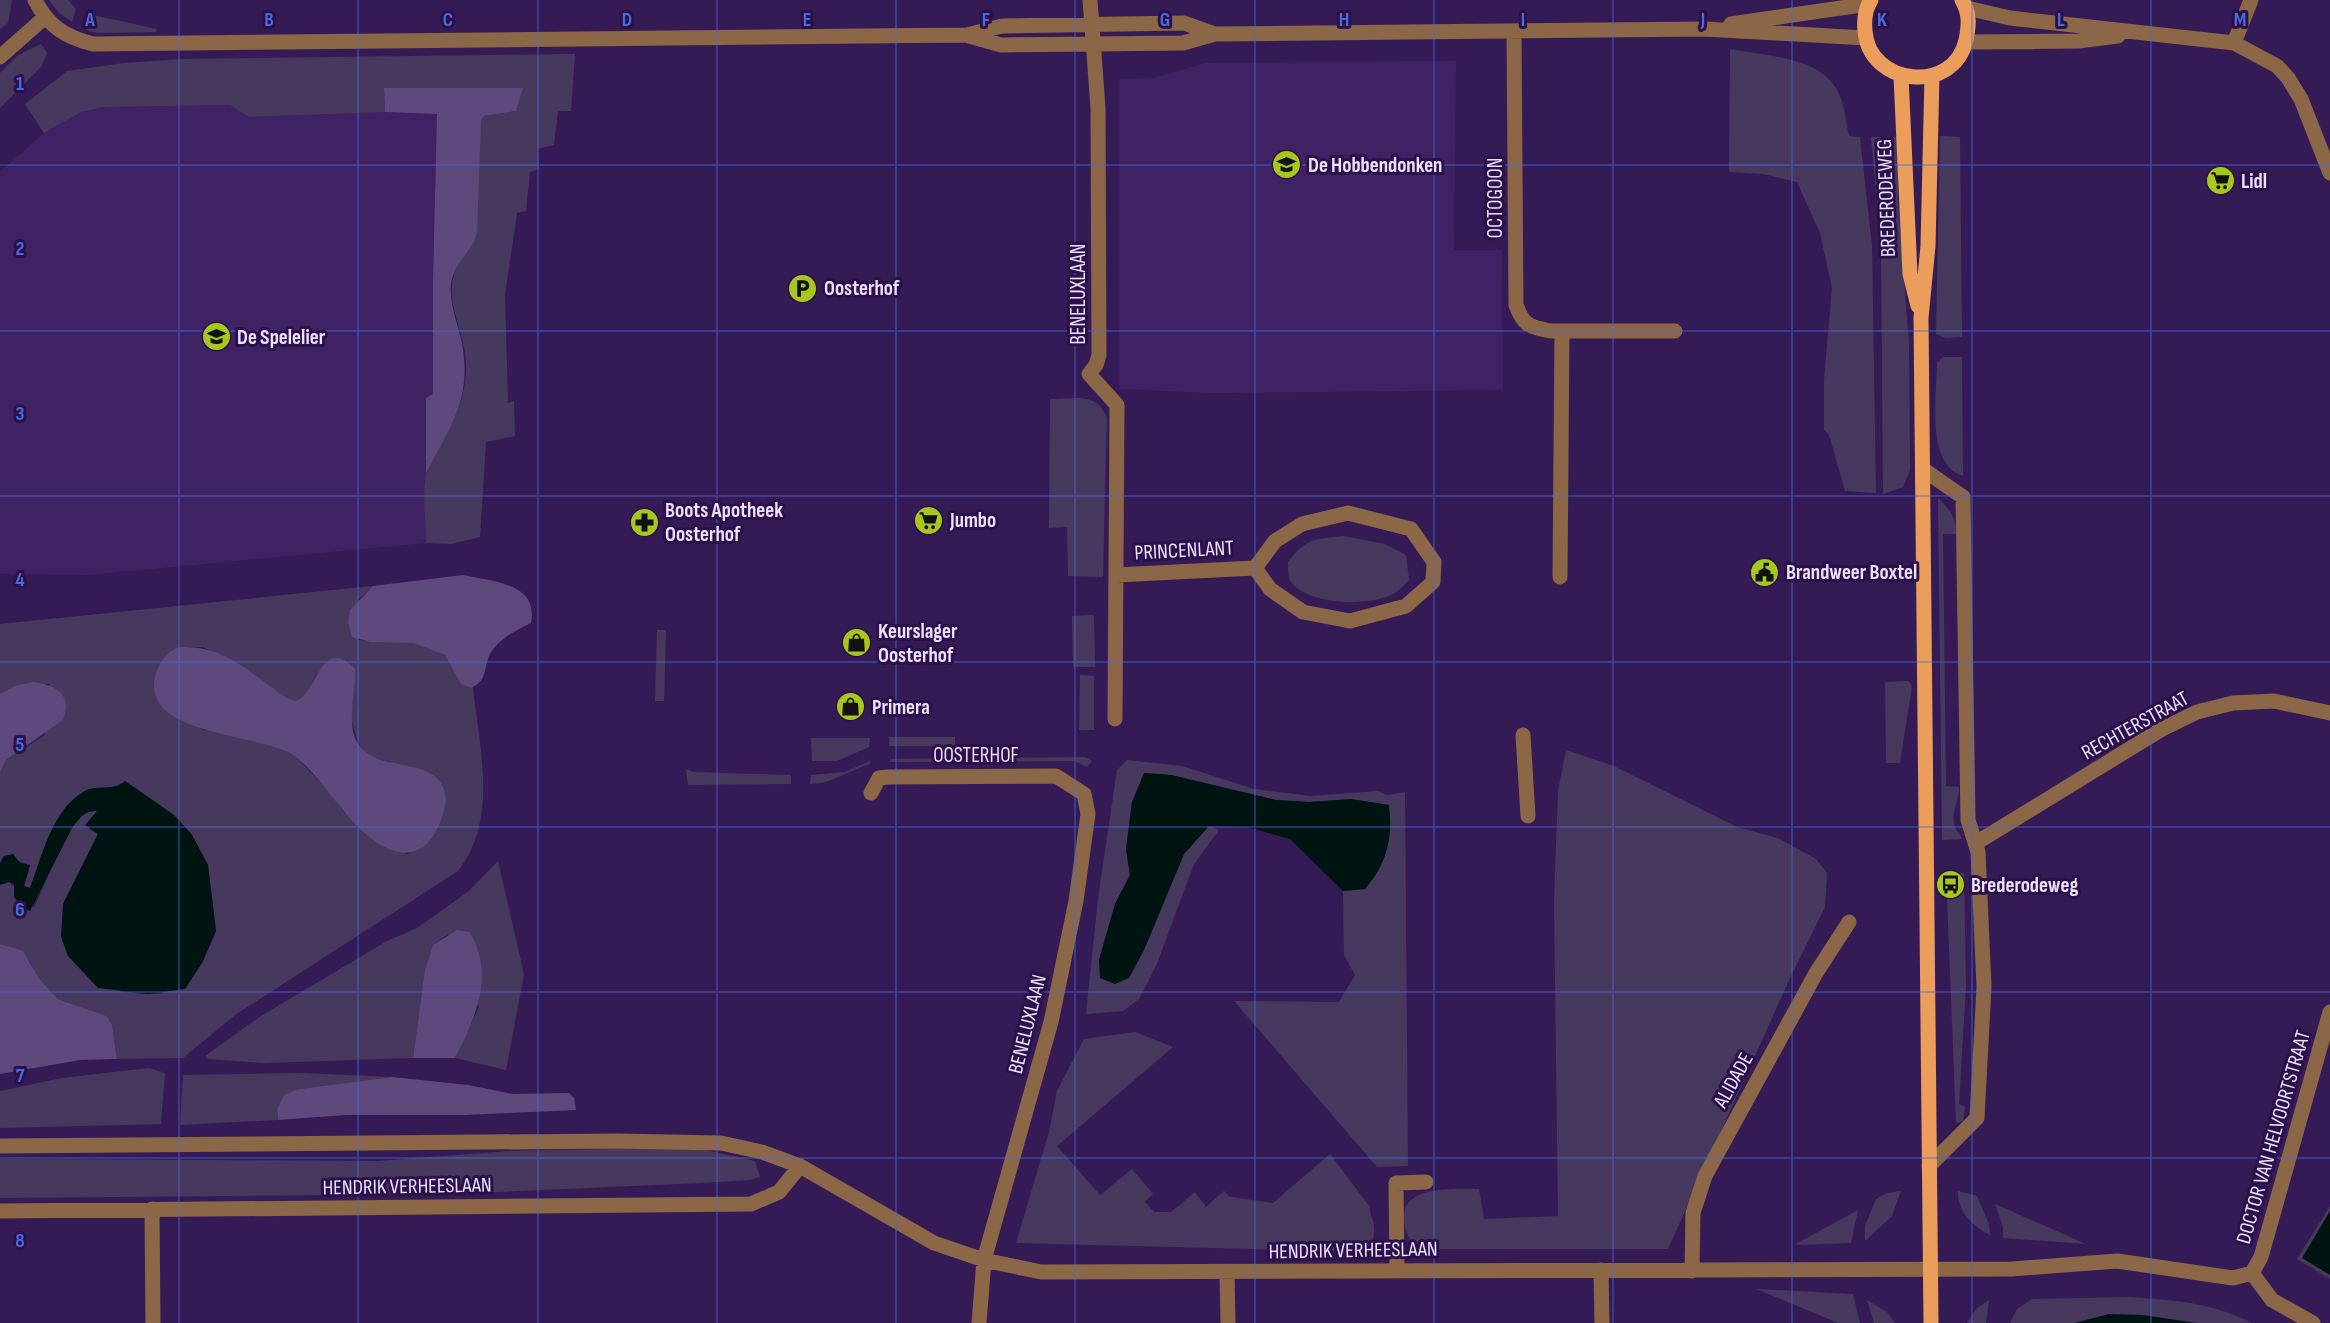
<svg xmlns="http://www.w3.org/2000/svg" width="2330" height="1323" font-family="'Sofia Sans Condensed',sans-serif">
	<rect width="100%" height="100%" fill="#351b55"/>
	<!-- built -->
	<path fill="#3f2263" d="M1456,61L1454,250H1502L1503,390L1212,393L1119,389V79L1154,78L1205,63Z
		M230,105L249,117L385,112L437,114L433,279V394L426,398V543L88,575L0,574V172L44,133L81,112L104,107Z"/>
	<!-- green -->
	<path fill="#47395e" fill-rule="evenodd" d="M0,0H12L8,23L0,29Z
		M49,0H68L76,9L72,22L58,12Z
		M93,15L157,29L156,32L97,33L86,30Z
		M41,44L47,53L41,67L0,108V73L18,55Z
		M1730,49C1764,56 1823,56 1839,94C1845,107 1846,123 1849,136L1860,137L1872,245L1876,493L1845,491L1829,435L1824,430V380L1832,288L1820,233L1797,182L1763,174L1729,172Z
		M575,54L571,111H558L554,145L538,149L539,169L530,172L526,211L517,213L505,295L508,403L514,401L515,436L486,442L480,537L451,544L426,543C426,521 422,496 426,474C427,466 434,457 438,450C452,425 464,402 466,373C469,329 434,296 464,254L481,121L484,116L516,111L384,88L385,112L249,117L230,105L104,107L81,112L44,133L25,104L67,71L124,63L182,59Z
		M1940,136L1960,137L1962,337L1946,338L1936,334Z
		M1871,137H1898V202L1909,343L1910,470L1903,487L1883,494L1881,246Z
		M1943,357H1962L1963,476C1925,464 1937,396 1937,363Z
		M1050,399C1075,399 1097,391 1107,418L1103,577L1068,576L1067,527L1049,528Z
		M1938,498C1950,510 1956,516 1956,534H1943L1946,786L1959,787C1960,800 1950,812 1955,827C1956,831 1961,835 1962,839L1942,840Z
		M1344,536L1385,544L1406,555L1409,580C1405,584 1400,590 1395,593C1372,607 1305,606 1290,580C1288,576 1288,568 1288,562C1306,538 1315,539 1344,536Z
		M373,586L357,601L358,640C385,643 422,636 445,655C453,662 457,675 461,684L473,687C479,749 499,818 458,871L235,1015L183,1058L117,1059L112,1025L81,1007L58,999L39,980L30,961L0,944V885L9,882L34,908C46,884 62,834 81,816C86,811 91,811 98,811L89,829L98,834L63,904L68,956L83,970L122,992L148,994H161L202,963L216,931L208,865L192,835L174,815L134,787L86,790L67,805L51,832L30,888L24,887L30,865L4,856L0,863V773L6,760L45,735L50,684C30,682 17,685 0,694V624ZM179,647H203L287,698L296,701C315,694 308,669 339,658C344,679 352,741 365,752C372,758 382,760 391,762L422,848L408,854L393,851L344,812L326,788L296,757L276,746L201,729Z
		M1094,615L1095,667H1073L1072,616Z
		M657,630H666L664,701H655Z
		M1080,675L1094,676V730H1079Z
		M1908,681L1912,686L1900,763H1886L1885,682Z
		M889,737H955V746H889Z
		M811,738H870L869,747L837,761H812Z
		M1566,750L1614,766L1737,827L1778,838L1816,859L1827,873L1825,907L1791,976L1668,1249H1433L1416,1246C1407,1237 1404,1230 1404,1217C1403,1185 1457,1189 1479,1189L1484,1219L1558,1216L1554,900L1558,791Z
		M1085,757L1092,761L1087,767L1074,761L890,762V759Z
		M1127,760L1182,766L1254,789L1277,792L1312,796L1378,791L1387,795L1405,792L1408,1166L1377,1167L1234,1001L1339,1002L1355,975L1344,955L1343,891L1365,889C1384,857 1394,844 1388,805L1351,799L1310,802L1276,800L1171,775L1145,773L1132,802L1126,849L1130,875L1115,904L1099,960L1144,950L1184,854L1209,826L1219,830L1194,864L1156,966L1139,999L1123,1011L1086,1014L1098,898L1117,770Z
		M870,761V764C850,770 831,784 810,784L811,775L845,772Z
		M686,769L694,772L791,775V784L688,785Z
		M498,861L524,974L506,1070L455,1058L479,1007L448,934L433,945L425,969L413,1058L264,1063L208,1059L205,1056L261,1016L387,941L417,928L469,891Z
		M1946,872L1964,873L1966,986L1959,1104L1965,1107L1963,1121L1956,1123Z
		M1135,1032L1173,1047L1057,1146L1100,1195L1132,1169L1153,1194L1145,1202L1154,1212H1171L1195,1192L1206,1207L1224,1191L1230,1197L1273,1203L1330,1154L1370,1207C1369,1216 1374,1219 1374,1227C1375,1236 1372,1244 1369,1252L1016,1243L1049,1132L1057,1091L1084,1039Z
		M149,1068L165,1073L161,1124L0,1128V1091L62,1078Z
		M301,1073L392,1077L299,1089L277,1110L278,1120L180,1125L183,1075Z
		M659,1148L706,1150L755,1161L760,1177L750,1180L700,1183L451,1194L0,1198V1159L378,1161L511,1151Z
		M1901,1191L1892,1216L1865,1241V1226L1876,1199L1887,1193Z
		M1958,1191L1977,1196L1989,1224L1990,1235C1974,1227 1957,1211 1958,1191Z
		M1995,1204L2086,1244L2003,1238V1227Z
		M2330,1206V1279L2297,1259Z
		M1858,1210L1851,1243L1794,1245Z
		M1757,1289L1853,1294L1860,1323H1838Z
		M2128,1297C2173,1300 2210,1302 2252,1323H2010L2017,1309L2032,1299Z
		M1867,1300L1887,1312L1895,1323H1874Z
		M1989,1300L1986,1323H1967L1977,1308Z"/>
	<!-- forest -->
	<path fill="#5e497d" d="M384,88H523L516,111L484,116L481,121L477,232C473,252 454,261 451,284C449,304 458,324 462,343C472,400 451,425 426,473V398L433,394V279L437,114L385,112Z
		M463,575C492,582 539,582 531,623C517,630 504,636 494,648C481,664 491,679 471,688L461,684L445,655L414,643L371,642L352,637L348,622L350,610L373,586Z
		M179,647C227,645 250,674 287,698L296,701C317,694 321,634 355,669C356,692 345,726 359,745C380,774 436,755 445,793C448,806 440,825 433,836C425,850 409,856 394,851C353,837 329,784 296,757C264,732 142,738 155,677C159,662 165,653 179,647Z
		M33,682C56,685 73,694 63,720L6,760L0,773V694L15,686Z
		M457,930L469,932C496,973 475,1019 455,1058H413L425,969L433,945Z
		M0,944L23,951L40,980L58,999L106,1016L112,1025L117,1059L80,1060L0,1074Z
		M392,1077L468,1085L513,1094L569,1093L574,1098L576,1110L463,1115H346L278,1120L277,1110L284,1095L299,1089Z"/>
	<!-- water -->
	<path fill="#001511" d="M1144,773L1171,775L1276,800L1310,802L1351,799L1389,805C1393,838 1387,864 1365,889L1343,891L1290,839L1247,827L1209,826L1184,854L1144,950L1129,978L1115,984L1100,978L1099,960L1115,904L1130,875L1126,849L1132,802Z
		M125,781L174,815L192,835L208,865L216,931L202,963L185,989L148,994L98,988L68,956L61,937L63,904L98,834L85,825L97,811C84,810 79,819 72,828L30,911L23,908L14,897V884L9,882L0,885V863L4,856L13,854L20,863L30,865L24,886L30,888C42,856 52,809 85,791C98,784 112,792 125,781Z
		M2330,1211V1275L2302,1258Z
		M2109,1314L2143,1315L2197,1323H2074Z"/>
	<g fill="none" stroke-linecap="round" stroke-linejoin="round">
		<!-- minor -->
		<path stroke="#8b6647" stroke-width="15" d="M35,0C48,26 65,37 93,44L967,35L1002,26L1184,23L1215,34
			M1090,0L1098,108L1099,355L1096,365L1089,374L1117,405L1115,719
			M1967,8L2010,18L2234,43L2277,66L2288,78L2301,99L2330,173
			M1731,24L1868,4
			M1514,31L1516,305C1523,325 1529,327 1550,331H1675
			M969,36L1001,45L1094,44L1183,43L1215,34L1705,29L1866,38
			M1966,42L2078,41L2118,36
			M2234,43L2251,0
			M0,57L44,18
			M1924,470L1963,497L1968,820L1978,852L1984,987L1977,1118L1929,1166
			M1116,575L1255,568L1270,589L1303,612L1350,621L1406,606L1433,582L1434,562L1411,529L1348,513L1302,524L1275,541L1255,568
			M1560,577L1562,331
			M1523,735L1528,816
			M871,793L879,778L888,777L1056,776L1084,794L1088,814L1076,901L1051,1022L984,1260L979,1323
			M1976,843L2162,729L2197,712L2233,703L2274,701L2330,713
			M0,1146L617,1141L721,1143L762,1152L800,1166L934,1243L984,1260L1041,1272L2012,1269L2117,1261L2233,1278L2252,1273L2261,1257L2330,1012
			M152,1209L153,1323
			M0,1211L751,1204L779,1192L800,1166
			M1601,1270L1602,1323
			M1397,1271L1396,1183L1426,1182
			M1692,1271L1693,1213L1705,1176L1816,973L1849,922
			M1227,1273L1228,1323
			M2252,1273L2272,1300L2313,1323"/>
		<!-- major -->
		<path stroke="#eb9e5b" stroke-width="15" d="M1871,0C1865,9 1864,21 1865,31C1869,86 1954,95 1966,40C1969,25 1970,14 1962,0
			M1901,76L1910,274L1918,306
			M1931,1323L1921,318L1928,246L1932,76"/>
	</g>
	<!-- grid -->
	<path fill="none" stroke="#466ce0" stroke-width="1.5" stroke-opacity="0.55" d="M179,0V1323M358,0V1323M538,0V1323M717,0V1323M896,0V1323M1075,0V1323M1255,0V1323M1434,0V1323M1613,0V1323M1792,0V1323M1972,0V1323M2151,0V1323M0,165H2330M0,331H2330M0,496H2330M0,662H2330M0,827H2330M0,992H2330M0,1158H2330"/>
	<!-- icons -->
	<defs>
		<symbol id="school-disc" viewBox="-11 -11 22 22"><circle r="9.5" fill="#a7c71e" stroke="#2b104a"/><path d="M0-5L7-2L0 1L-7-2ZM-4 1L0 2.5L4 1V4Q0 6-4 4Z" fill="#111"/></symbol>
		<symbol id="supermarket-disc" viewBox="-11 -11 22 22"><circle r="9.5" fill="#a7c71e" stroke="#2b104a"/><path d="M-6-5.5h2.5l.6 2H6L4.5 2H-2.5L-4.4-4H-6ZM-1.5 3.2a1.3 1.3 0 1 0 .1 0ZM3 3.2a1.3 1.3 0 1 0 .1 0Z" fill="#111"/></symbol>
		<symbol id="parking-disc" viewBox="-11 -11 22 22"><circle r="9.5" fill="#a7c71e" stroke="#2b104a"/><path d="M-3.5-5.5H1a3.5 3.5 0 0 1 0 7H-1V5.5H-3.5ZM-1-3.4V-.6H.8a1.4 1.4 0 0 0 0-2.8Z" fill="#111"/></symbol>
		<symbol id="pharmacy-disc" viewBox="-11 -11 22 22"><circle r="9.5" fill="#a7c71e" stroke="#2b104a"/><path d="M-2-6h4v4h4v4h-4v4h-4v-4h-4v-4h4Z" fill="#111"/></symbol>
		<symbol id="civic-disc" viewBox="-11 -11 22 22"><circle r="9.5" fill="#a7c71e" stroke="#2b104a"/><path d="M-.6-6.5H3V-4.5H.6V-3L4-1V1h2V6H-6V1h2V-1L-.6-3ZM-1.2 2.5V6h2.4V2.5Z" fill="#111"/></symbol>
		<symbol id="shop-disc" viewBox="-11 -11 22 22"><circle r="9.5" fill="#a7c71e" stroke="#2b104a"/><path d="M-5-2.5h2.3a2.7 3.5 0 0 1 5.4 0H5L5.5 6h-11ZM-1.5-2.5h3a1.5 2.3 0 0 0-3 0Z" fill="#111"/></symbol>
		<symbol id="bus-disc" viewBox="-11 -11 22 22"><circle r="9.5" fill="#a7c71e" stroke="#2b104a"/><path d="M-5-6H5V4H4V6H2V4H-2V6H-4V4H-5ZM-3.5-4V0h7V-4ZM-3.5 1.2v1.5H-2V1.2ZM2 1.2v1.5H3.5V1.2Z" fill="#111"/></symbol>
	</defs>
	<g fill-rule="evenodd">
		<use href="#school-disc" x="1270" y="148" width="33" height="33"/>
		<use href="#supermarket-disc" x="2204" y="164" width="33" height="33"/>
		<use href="#parking-disc" x="786" y="272" width="33" height="33"/>
		<use href="#school-disc" x="200" y="320" width="33" height="33"/>
		<use href="#supermarket-disc" x="912" y="504" width="33" height="33"/>
		<use href="#pharmacy-disc" x="628" y="506" width="33" height="33"/>
		<use href="#civic-disc" x="1748" y="556" width="33" height="33"/>
		<use href="#shop-disc" x="840" y="626" width="33" height="33"/>
		<use href="#shop-disc" x="834" y="690" width="33" height="33"/>
		<use href="#bus-disc" x="1934" y="868" width="33" height="33"/>
	</g>
	<g text-anchor="middle" stroke-width="6" stroke-linejoin="round" paint-order="stroke">
		<!-- poi labels -->
		<g font-size="21" font-weight="bold" fill="#ece2ff" stroke="#2b104a" text-anchor="start">
			<text x="1308" y="172">De Hobbendonken</text>
			<text x="2241" y="188">Lidl</text>
			<text x="824" y="295">Oosterhof</text>
			<text x="237" y="344">De Spelelier</text>
			<text x="665" y="517">Boots Apotheek<tspan x="665" dy="24">Oosterhof</tspan></text>
			<text x="950" y="527">Jumbo</text>
			<text x="1786" y="579">Brandweer Boxtel</text>
			<text x="878" y="638">Keurslager<tspan x="878" dy="24">Oosterhof</tspan></text>
			<text x="872" y="714">Primera</text>
			<text x="1971" y="892">Brederodeweg</text>
		</g>
		<!-- street labels -->
		<g font-size="21" fill="#ece2ff" stroke="#2b104a">
			<text transform="translate(1495 198) rotate(-90)" y="7">OCTOGOON</text>
			<text transform="translate(1886 198) rotate(-92)" y="7">BREDERODEWEG</text>
			<text transform="translate(1078 294) rotate(-90)" y="7">BENELUXLAAN</text>
			<text transform="translate(1184 550) rotate(-3)" y="7">PRINCENLANT</text>
			<text transform="translate(2135 725) rotate(-29)" y="7">RECHTERSTRAAT</text>
			<text x="976" y="762">OOSTERHOF</text>
			<text transform="translate(1027 1024) rotate(-76)" y="7">BENELUXLAAN</text>
			<text transform="translate(1733 1080) rotate(-61)" y="7">ALIDADE</text>
			<text transform="translate(2273 1137) rotate(-74)" y="7">DOCTOR VAN HELVOORTSTRAAT</text>
			<text transform="translate(407 1186) rotate(-1)" y="7">HENDRIK VERHEESLAAN</text>
			<text transform="translate(1353 1250) rotate(-1)" y="7">HENDRIK VERHEESLAAN</text>
		</g>
	</g>
	<g font-size="20" text-anchor="middle" font-weight="bold" fill="#466ce0" stroke="#2b104a" stroke-width="6" stroke-linejoin="round" paint-order="stroke">
		<text x="90" y="26">A</text>
		<text x="269" y="26">B</text>
		<text x="448" y="26">C</text>
		<text x="627" y="26">D</text>
		<text x="807" y="26">E</text>
		<text x="986" y="26">F</text>
		<text x="1165" y="26">G</text>
		<text x="1344" y="26">H</text>
		<text x="1523" y="26">I</text>
		<text x="1703" y="26">J</text>
		<text x="1882" y="26">K</text>
		<text x="2061" y="26">L</text>
		<text x="2240" y="26">M</text>
		<text x="20" y="90">1</text>
		<text x="20" y="255">2</text>
		<text x="20" y="420">3</text>
		<text x="20" y="586">4</text>
		<text x="20" y="751">5</text>
		<text x="20" y="916">6</text>
		<text x="20" y="1082">7</text>
		<text x="20" y="1247">8</text>
	</g>
</svg>
